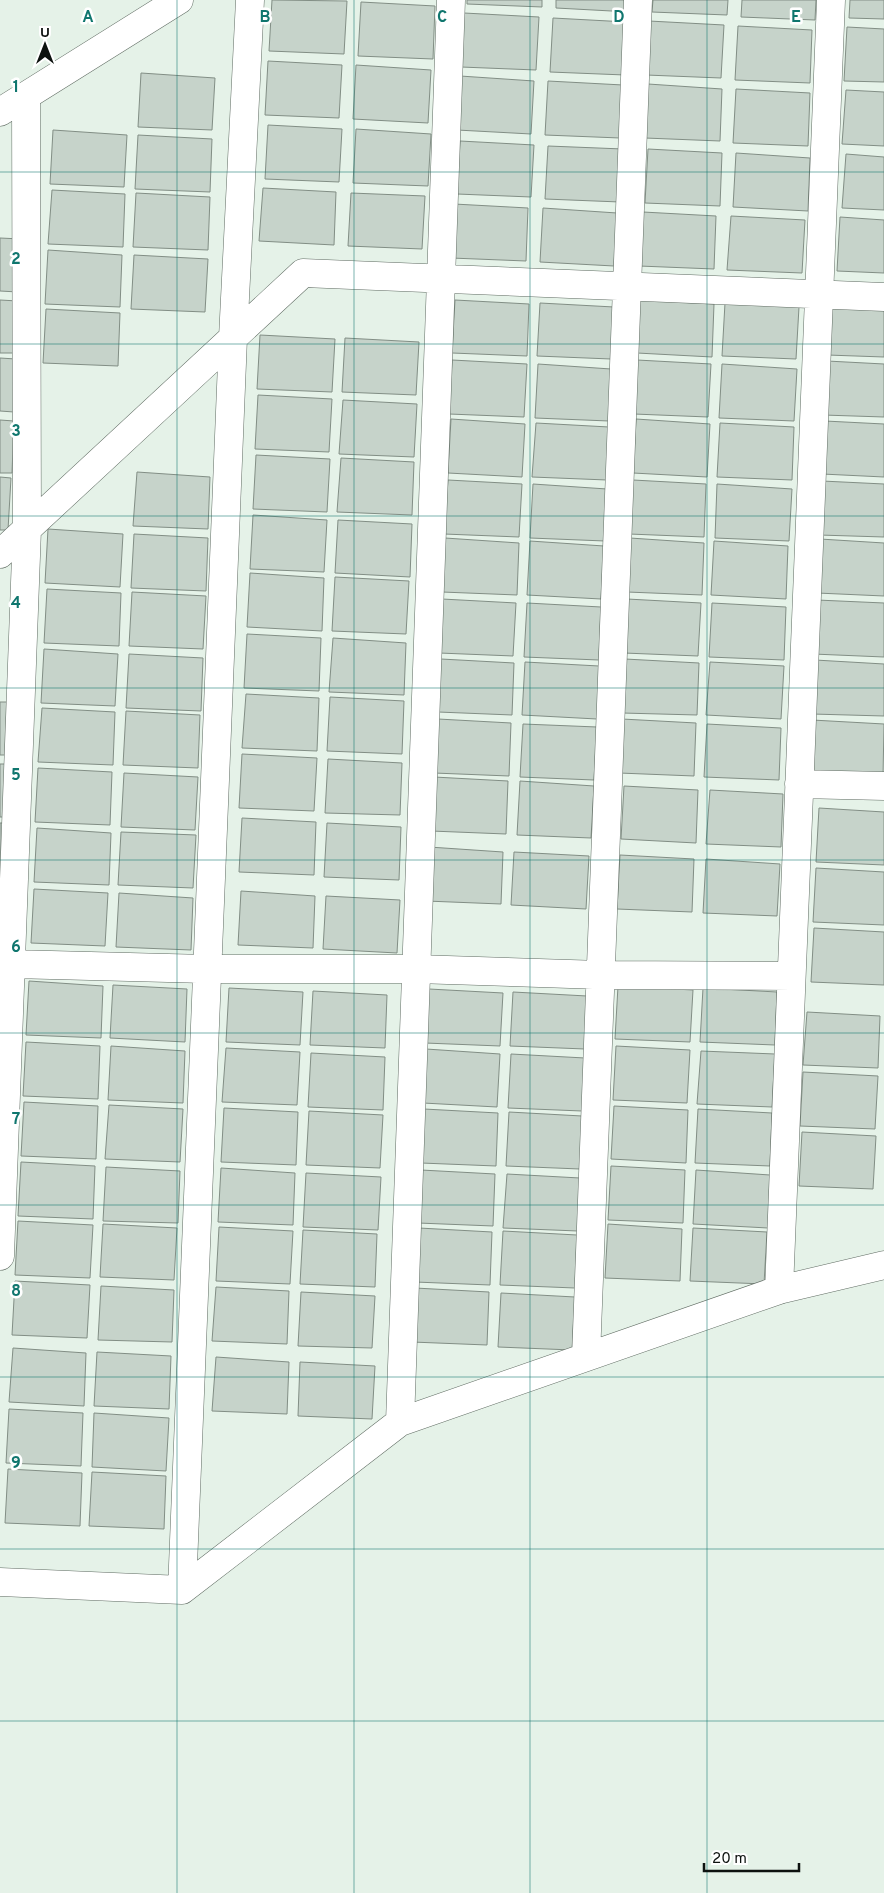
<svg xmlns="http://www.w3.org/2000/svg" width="884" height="1893" font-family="Overpass,sans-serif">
	<rect width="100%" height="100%" fill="#e5f2e8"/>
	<!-- building -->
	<path fill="#c6d3ca" stroke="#828e85" d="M272,0L347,1L344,54L269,51Z
		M467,0H542V7L467,4Z
		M556,0H631L630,12L556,8Z
		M653,0H728L727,15L652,12Z
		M742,0H816L815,20L741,17Z
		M850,0H884V19L849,18Z
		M361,2L435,6L433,59L358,56Z
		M464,13L539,17L536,70L461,67Z
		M553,18L627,22L625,75L550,72Z
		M649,21L724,25L721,78L646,75Z
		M738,26L812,30L810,83L735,80Z
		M847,27L884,29V82L844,81Z
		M268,61L342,65L339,118L265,115Z
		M356,65L431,70L428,123L353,119Z
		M141,73L215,78L212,130L138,127Z
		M460,76L534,81L531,134L457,130Z
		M548,81L623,85L620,138L545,135Z
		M648,84L722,89L720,141L645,138Z
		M736,89L810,93L808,146L733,143Z
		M846,90L884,92V146L842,144Z
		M268,125L342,129L339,182L265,179Z
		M356,129L431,134L428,186L353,183Z
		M53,130L127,135L124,187L50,184Z
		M138,135L212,139L210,192L135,189Z
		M460,141L534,145L531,197L457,194Z
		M548,146L623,149L620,202L545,199Z
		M648,149L722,153L720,206L645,203Z
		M736,153L810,158L808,211L733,207Z
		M846,154L884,157V210L842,208Z
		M263,188L336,192L334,245L259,241Z
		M52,190L125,194L123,247L48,244Z
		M136,193L210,197L208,250L133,247Z
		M351,193L425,196L422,249L348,246Z
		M454,204L528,208L526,261L451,258Z
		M543,208L617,213L614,266L540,262Z
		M643,212L716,216L714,269L639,266Z
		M731,216L805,220L802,273L727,270Z
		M840,217L884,220V273L837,271Z
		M0,238L21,239L18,292L0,291Z
		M48,250L122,255L120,307L45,304Z
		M134,255L208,259L205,312L131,309Z
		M0,300L18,301L16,353H0Z
		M455,300L529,304L527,356L452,353Z
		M640,300L714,304L712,357L637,353Z
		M830,301L884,304V357L827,355Z
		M540,303L614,307L611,359L537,356Z
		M725,303L799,307L796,359L722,356Z
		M46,309L120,313L118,366L43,363Z
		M260,335L335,339L332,392L257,389Z
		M345,338L419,342L416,395L342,392Z
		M0,358L16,359L14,412L0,411Z
		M452,360L527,364L524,417L449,414Z
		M637,360L711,364L708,417L634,414Z
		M827,361L884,364V417L823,415Z
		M538,364L611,369L609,421L535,418Z
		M722,364L797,369L794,421L719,418Z
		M258,395L332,399L329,452L255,449Z
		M343,400L417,404L414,457L339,454Z
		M451,419L525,424L522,477L448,473Z
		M636,419L710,424L707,477L633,473Z
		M0,420L14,421L12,473H0Z
		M825,421L884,424V477L822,474Z
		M536,423L609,427L607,480L532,477Z
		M720,423L794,427L792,480L717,477Z
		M256,455L330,459L327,512L253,509Z
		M341,458L414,462L412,515L337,512Z
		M137,472L210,477L208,529L133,526Z
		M0,477L11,478L8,530H0Z
		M448,480L522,484L519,537L444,534Z
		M633,480L706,484L704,537L629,534Z
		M822,481L884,484V537L819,535Z
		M533,484L607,489L605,541L530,538Z
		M717,484L792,489L789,541L715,538Z
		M253,515L327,520L324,572L250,569Z
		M338,520L412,524L410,577L335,573Z
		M48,529L123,534L120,587L45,583Z
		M134,534L208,538L206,591L131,588Z
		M445,538L519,543L517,595L442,592Z
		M630,538L704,543L702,595L627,592Z
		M820,539L884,543V596L817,593Z
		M530,541L604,546L601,599L527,595Z
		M714,541L788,546L786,599L711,595Z
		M250,573L324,578L322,631L247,627Z
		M335,577L409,581L406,634L332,631Z
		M47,589L121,593L119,646L44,643Z
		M132,592L206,596L203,649L129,646Z
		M442,599L516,603L513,656L439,653Z
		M627,599L701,603L698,656L624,653Z
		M817,600L884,603V657L813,654Z
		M527,603L601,607L599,660L524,657Z
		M712,603L786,607L784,660L709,657Z
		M247,634L321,638L319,691L244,688Z
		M333,638L406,643L404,695L329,692Z
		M44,649L118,654L115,706L41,703Z
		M129,654L203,658L201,711L126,708Z
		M441,659L514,663L512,715L438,712Z
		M625,659L699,663L697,715L622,713Z
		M815,660L884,664V716L812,714Z
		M525,662L599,666L597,719L522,715Z
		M710,662L784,666L781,719L706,715Z
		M246,694L319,698L317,751L242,748Z
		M330,697L404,701L402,754L327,751Z
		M0,702H7L5,755H0Z
		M42,708L115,712L113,765L38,762Z
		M126,711L200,715L198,768L123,765Z
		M438,719L511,723L509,776L434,773Z
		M622,719L696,723L694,776L619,773Z
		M812,720L884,724L883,777L809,774Z
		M523,724L597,727L594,780L520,777Z
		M707,724L781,728L779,780L704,777Z
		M242,754L317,758L314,811L239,808Z
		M328,759L402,763L400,815L325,813Z
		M0,764H5L3,817H0Z
		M38,768L112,772L110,825L35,822Z
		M124,773L198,777L195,830L121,827Z
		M434,777L508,781L506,834L431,831Z
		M520,781L594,786L591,838L517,835Z
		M624,786L698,790L696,843L621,839Z
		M710,790L783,794L781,847L706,844Z
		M819,808L884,812V865L816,862Z
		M242,818L316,822L314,875L239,872Z
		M0,823H3L1,876H0Z
		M327,823L401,827L399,880L324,877Z
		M37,828L111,833L109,885L34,882Z
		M121,832L196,835L193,888L118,885Z
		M429,847L503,852L501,904L426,901Z
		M514,852L589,856L586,909L511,905Z
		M620,855L694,859L692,912L617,909Z
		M706,859L780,864L777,916L703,913Z
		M816,868L884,872V925L813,922Z
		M34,889L108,893L105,946L31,943Z
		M241,891L315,896L313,948L238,945Z
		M119,893L193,898L191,950L116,947Z
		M326,896L400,900L397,953L323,949Z
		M814,928L884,932V985L811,982Z
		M29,981L103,986L101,1038L26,1035Z
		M113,985L187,989L185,1042L110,1038Z
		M618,986L693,990L690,1042L615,1039Z
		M229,988L303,992L300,1045L226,1042Z
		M703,988L777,992L775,1045L700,1042Z
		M429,989L503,993L500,1046L425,1043Z
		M313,991L387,995L385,1048L310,1045Z
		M513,992L587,996L585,1049L510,1046Z
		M807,1012L880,1016L878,1068L803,1065Z
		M26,1042L100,1046L98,1099L23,1096Z
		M111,1046L185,1051L183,1103L108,1100Z
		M616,1046L690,1050L687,1103L613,1100Z
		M226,1048L300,1052L297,1105L222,1102Z
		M426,1049L500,1054L497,1107L423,1103Z
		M701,1051L775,1054L772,1107L697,1104Z
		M311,1053L385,1057L383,1110L308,1107Z
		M511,1054L585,1058L582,1111L508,1108Z
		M803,1072L878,1076L875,1129L800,1126Z
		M24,1102L98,1106L96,1159L21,1156Z
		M109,1105L183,1109L180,1162L105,1159Z
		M614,1106L688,1110L686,1163L611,1159Z
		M224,1108L298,1112L296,1165L221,1162Z
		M424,1109L498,1113L496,1166L421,1163Z
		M698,1109L772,1113L770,1166L695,1163Z
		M309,1111L383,1115L380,1168L306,1165Z
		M509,1112L582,1116L580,1169L506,1166Z
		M802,1132L876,1136L873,1189L799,1186Z
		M21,1162L95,1166L93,1219L18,1216Z
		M611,1166L685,1170L683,1223L608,1220Z
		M106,1167L180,1171L178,1223L103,1221Z
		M221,1168L295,1173L293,1225L218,1222Z
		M421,1170L495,1174L493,1226L418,1223Z
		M696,1170L770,1175L768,1228L693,1224Z
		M306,1173L381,1177L378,1230L303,1227Z
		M507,1174L580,1178L578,1231L503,1228Z
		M18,1221L93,1225L90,1278L15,1275Z
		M103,1224L177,1228L174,1280L100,1277Z
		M608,1224L682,1229L680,1281L605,1278Z
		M219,1227L293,1231L290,1284L216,1281Z
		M419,1228L492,1232L490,1285L415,1282Z
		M693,1228L767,1232L764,1284L690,1281Z
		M303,1230L377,1234L375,1287L300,1284Z
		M503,1231L577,1235L575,1288L500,1285Z
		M15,1281L90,1285L87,1338L12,1335Z
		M101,1286L174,1290L172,1342L98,1340Z
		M216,1287L289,1291L287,1344L212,1341Z
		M415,1288L489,1292L487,1345L412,1342Z
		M301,1292L375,1296L372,1348L298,1346Z
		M501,1293L575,1297L572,1350L498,1347Z
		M13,1348L86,1353L84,1406L9,1402Z
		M97,1352L171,1356L169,1409L94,1406Z
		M216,1357L289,1362L287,1414L212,1411Z
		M300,1362L375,1366L372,1419L298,1416Z
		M9,1409L83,1413L81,1466L6,1463Z
		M94,1413L169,1418L166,1471L92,1467Z
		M8,1469L82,1473L80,1526L5,1523Z
		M92,1472L166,1476L164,1529L89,1526Z"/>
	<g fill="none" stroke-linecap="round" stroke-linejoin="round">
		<defs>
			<path id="minor" d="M0,112L179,0
				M0,554L303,273L884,297
				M799,784L884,786
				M12,964L207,969H416L601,975L791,976
				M0,1256L27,529L26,96
				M779,1290L831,0
				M586,1357L638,0
				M400,1422L451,0
				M0,1582L182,1590L400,1422L779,1290L884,1265
				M182,1590L233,338L250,0"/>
		</defs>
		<!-- minor casing -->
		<use href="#minor" stroke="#606c63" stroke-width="29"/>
		<!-- minor -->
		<use href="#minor" stroke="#fff" stroke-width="28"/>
	</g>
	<!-- grid -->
	<path fill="none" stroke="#0f766e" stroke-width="1" stroke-opacity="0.55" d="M177,0V1893M354,0V1893M530,0V1893M707,0V1893M0,172H884M0,344H884M0,516H884M0,688H884M0,860H884M0,1033H884M0,1205H884M0,1377H884M0,1549H884M0,1721H884"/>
	<g font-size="16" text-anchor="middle" font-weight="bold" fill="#0f766e" stroke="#fff" stroke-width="5" stroke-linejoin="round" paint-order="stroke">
		<text x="88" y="22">A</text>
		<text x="265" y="22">B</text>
		<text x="442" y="22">C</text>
		<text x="619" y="22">D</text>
		<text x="796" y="22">E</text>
		<text x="16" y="92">1</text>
		<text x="16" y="264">2</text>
		<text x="16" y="436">3</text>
		<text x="16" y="608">4</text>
		<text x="16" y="780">5</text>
		<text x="16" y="952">6</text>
		<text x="16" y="1124">7</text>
		<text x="16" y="1296">8</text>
		<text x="16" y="1468">9</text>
	</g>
	<!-- north arrow -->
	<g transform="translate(45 45)" stroke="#ffffff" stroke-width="4" paint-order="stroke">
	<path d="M0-4L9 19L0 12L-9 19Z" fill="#0d120f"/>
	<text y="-8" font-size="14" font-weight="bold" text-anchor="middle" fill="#0d120f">U</text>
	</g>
	<!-- scale -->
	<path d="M704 1863v8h95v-8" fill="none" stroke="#0d120f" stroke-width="2.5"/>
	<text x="712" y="1863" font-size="15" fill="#0d120f" stroke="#ffffff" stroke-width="4" paint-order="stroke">20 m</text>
</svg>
